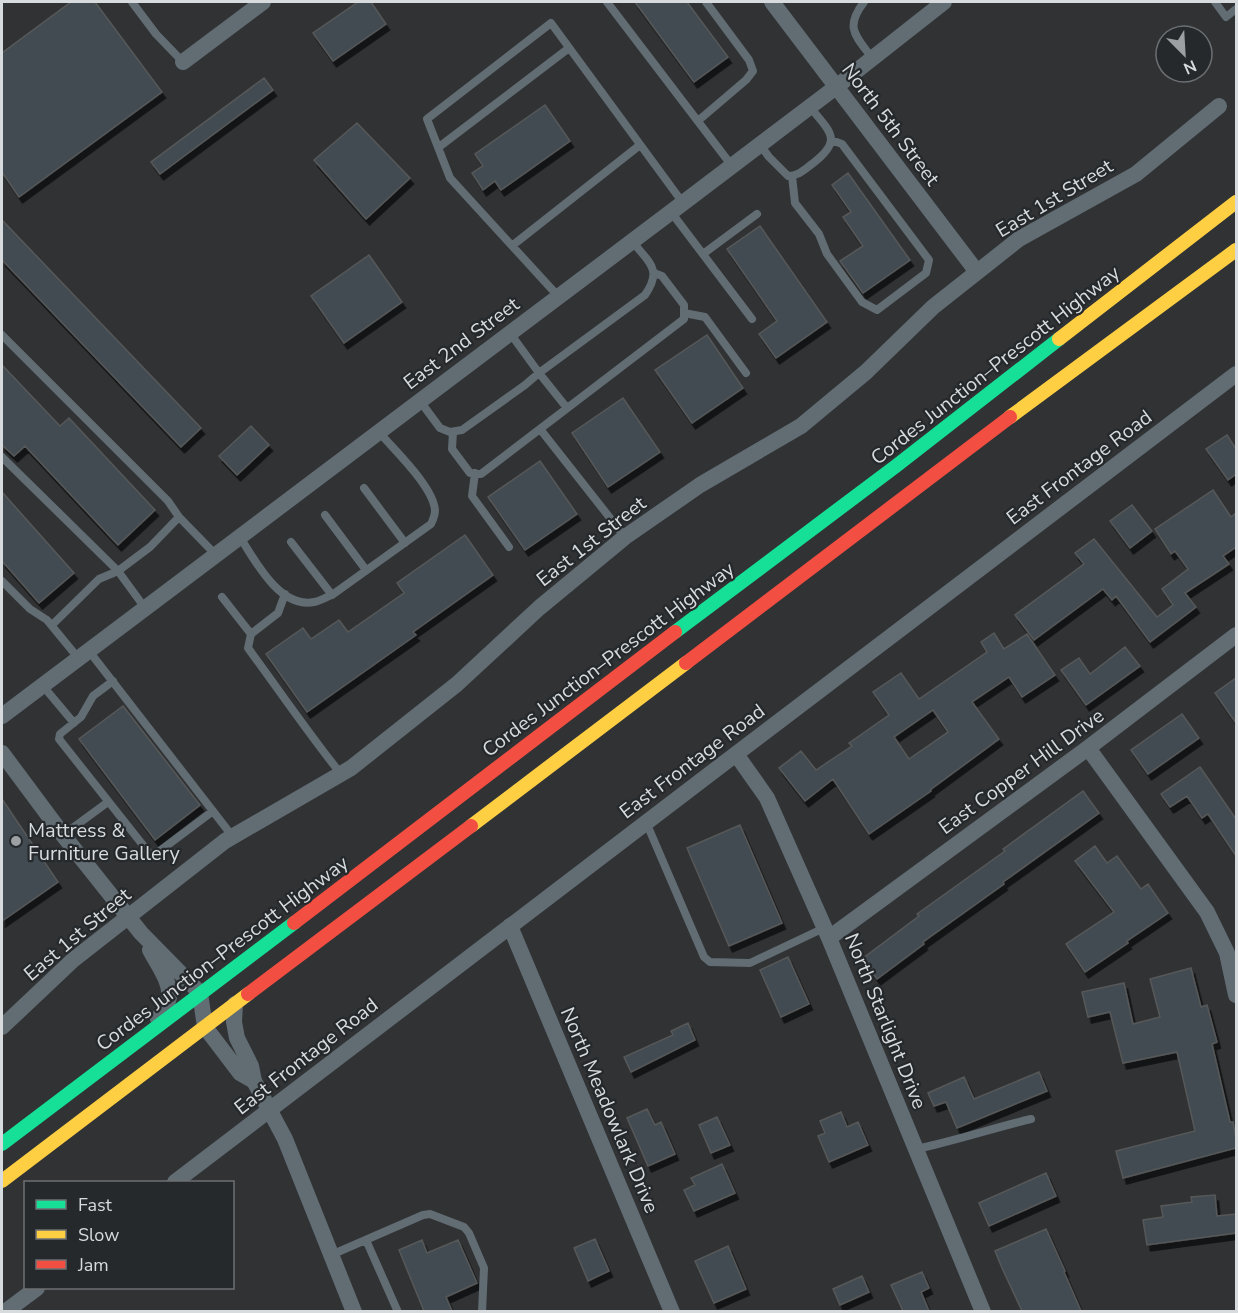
<svg xmlns="http://www.w3.org/2000/svg" width="1238" height="1313" font-family="'Nunito Sans',sans-serif">
	<defs>
		<filter id="shadow"><feDropShadow dx="3.5" dy="6" stdDeviation="0" flood-color="#0009"/></filter>
	</defs>
	<rect width="100%" height="100%" fill="#303234"/>
	<!-- building -->
	<path fill="#434c51" stroke="#565859" stroke-width="1.5" fill-rule="evenodd" filter="url(#shadow)" d="M71,2H95L162,92L19,197L2,172V53Z
		M358,2H371L386,24L333,61L313,33Z
		M635,2H687L728,57L694,82Z
		M264,78L273,90L160,174L151,162Z
		M545,105L570,141L501,190L495,181L483,190L472,173L483,166L475,154Z
		M357,123L410,178L366,219L314,160Z
		M848,173L910,260L863,293L840,261L863,246L843,217L851,212L832,185Z
		M2,220L201,428L181,447L2,260Z
		M760,226L827,322L776,358L759,334L777,321L727,249Z
		M369,255L402,302L344,343L311,296Z
		M707,335L743,388L692,423L655,370Z
		M2,365L60,426L69,418L155,510L118,545L25,446L14,456L2,445Z
		M623,398L660,452L608,487L572,433Z
		M251,426L269,445L237,475L219,456Z
		M1227,435L1236,449V474L1228,480L1206,449Z
		M540,461L577,514L525,550L488,497Z
		M1213,490L1231,517L1236,513V547L1223,556L1229,564L1185,593L1196,607L1150,642L1116,596L1112,600L1103,589L1034,640L1015,615L1084,564L1075,553L1094,539L1157,617L1173,605L1162,589L1188,569L1175,551L1171,554L1155,529Z
		M2,492L74,573L39,603L2,561Z
		M1132,505L1152,531L1130,548L1110,521Z
		M465,535L493,575L413,632L416,635L307,712L266,654L303,628L311,639L339,620L348,632L404,593L397,583Z
		M994,633L1004,649L1027,634L1055,675L1022,697L1009,677L972,702L999,739L930,790L931,791L869,834L833,779L805,801L779,768L801,751L816,770L852,746L849,743L889,715L873,692L901,673L919,699L987,652L981,642ZM933,710L948,732L909,759L894,737Z
		M1125,647L1140,666L1086,705L1061,670L1079,658L1090,674Z
		M1236,678V723L1215,693Z
		M123,706L200,805L155,840L79,739Z
		M1182,714L1199,738L1148,774L1131,750Z
		M1200,767L1236,819V856L1208,814L1202,818L1187,796L1170,807L1161,794Z
		M1083,791L1099,813L1003,882L1004,884L923,942L924,944L877,979L862,959L919,916L917,914L1005,851L1003,849Z
		M2,799L58,882L2,921Z
		M740,825L782,923L729,946L687,848Z
		M1095,846L1107,863L1117,856L1141,889L1148,884L1168,913L1127,941L1128,943L1085,972L1066,944L1114,912L1075,861Z
		M788,957L809,1004L781,1017L760,970Z
		M1191,968L1201,1007L1207,1005L1217,1042L1212,1044L1230,1122H1233L1236,1138V1148L1123,1178L1116,1151L1195,1131L1177,1052L1123,1063L1110,1012L1088,1017L1082,992L1124,983L1133,1024L1160,1017L1150,979Z
		M688,1023L695,1040L631,1072L624,1057L673,1035L671,1031Z
		M1039,1072L1047,1091L957,1128L946,1102L934,1106L928,1093L964,1077L974,1099Z
		M647,1109L655,1125L661,1122L675,1154L648,1166L627,1118Z
		M841,1112L847,1127L858,1122L868,1145L829,1162L818,1136L825,1133L820,1121Z
		M717,1117L730,1145L711,1153L699,1125Z
		M722,1164L735,1193L694,1211L684,1190L695,1185L691,1178Z
		M1046,1173L1056,1196L989,1226L979,1203Z
		M1215,1195L1217,1216L1236,1214V1233L1147,1245L1143,1220L1163,1217L1161,1206L1192,1202L1191,1197Z
		M1046,1229L1065,1271L1064,1272L1081,1311H1022L1002,1268L995,1251Z
		M595,1239L609,1271L588,1281L574,1248Z
		M422,1240L427,1253L458,1240L477,1283L446,1297L452,1311H424L399,1250Z
		M728,1246L746,1289L714,1303L695,1261Z
		M922,1272L929,1288L921,1292L929,1311H903L891,1285Z
		M862,1276L869,1292L840,1305L833,1289Z"/>
	<g fill="none" stroke-linecap="round" stroke-linejoin="round">
		<!-- lane -->
		<path stroke="#616c73" stroke-width="8" d="M132,2L156,34L183,62
			M607,2L732,166
			M864,2C844,28 856,36 872,58
			M1215,2L1226,17L1236,9
			M699,120L746,80L753,71L749,60L706,2
			M760,145L769,157L788,176C798,176 804,170 812,164C844,140 830,132 810,107
			M439,147L569,48
			M792,176L795,203L819,234L827,254L862,302L877,310L926,273L929,260L842,144L831,140
			M671,212L752,319
			M513,245L640,145
			M703,254L757,214
			M558,296L450,178L427,119L551,23L683,203
			M684,313L705,317L746,373
			M510,333L539,373L645,295C663,269 649,263 632,241
			M2,335L168,501L179,517L216,555
			M420,401L440,428L450,432L462,430L525,385L539,373L567,408
			M540,429L625,537
			M453,432L452,449L470,473L481,474L684,319V305L662,276L654,273
			M2,457L118,571L145,608
			M475,473L472,496L509,547
			M364,488L405,543
			M325,515L366,570
			M240,537C255,561 280,609 314,602C320,601 326,597 332,595L431,524C433,520 435,515 435,510C433,486 394,450 379,432
			M291,542L332,595
			M2,581L30,609L47,620L79,659
			M285,594L278,613L251,634L248,648C279,690 308,733 341,774
			M222,597L251,634
			M52,625L99,579L118,571L150,547L179,517
			M89,651L233,837
			M113,681L93,696L81,717L60,734L59,739L150,854L157,853L213,811
			M43,686L74,723
			M646,822L704,957L710,962L750,963L824,928
			M63,835L108,802
			M916,1149C955,1141 993,1128 1031,1119
			M366,1240L398,1312
			M331,1255L423,1215L430,1214L464,1227L469,1233L484,1268L482,1312"/>
		<!-- street -->
		<path stroke="#616c73" stroke-width="16" d="M772,2L977,272
			M183,62L263,2
			M2,716L683,203L836,87L944,2
			M1088,748L1207,912L1227,953L1236,995
			M2,753L63,835L141,933L200,993L205,1027L240,1073L254,1081
			M736,754L767,798L829,938L983,1312
			M510,926L672,1312
			M829,938L1088,748L1236,635
			M150,950C157,964 174,985 168,1001C167,1007 161,1013 158,1019
			M235,1004L234,1022L237,1038L251,1066L254,1081L285,1139L354,1312
			M2,1027L73,960L225,841L351,768L457,684L539,608L625,537L700,485L801,426L866,372L933,307L1019,239L1136,174L1219,106
			M175,1182L736,754L1236,374
			M5,1312L37,1288"/>
		<!-- fast -->
		<path stroke="#16e098" stroke-width="14" d="M675,632L896,466L1059,339
			M2,1144L294,923"/>
		<!-- slow -->
		<path stroke="#ffcf43" stroke-width="14" d="M1059,339L1236,202
			M1010,417L1236,250
			M471,826L686,663
			M2,1181L248,994"/>
		<!-- jam -->
		<path stroke="#f24e42" stroke-width="14" d="M686,663L1010,417
			M294,923L675,632
			M248,994L471,826"/>
	</g>
	<!-- markers -->
	<circle fill="#9da0a2" stroke="#25292c" stroke-width="2" cx="16" cy="841" r="6"/>
	<g text-anchor="middle" stroke-width="4.5" stroke-linejoin="round" paint-order="stroke">
		<!-- street labels -->
		<g font-size="20" fill="#d8dbdd" stroke="#25292c">
			<text transform="translate(891 124) rotate(53)" y="7">North 5th Street</text>
			<text transform="translate(1054 198) rotate(-31)" y="7">East 1st Street</text>
			<text transform="translate(461 343) rotate(-37)" y="7">East 2nd Street</text>
			<text transform="translate(995 365) rotate(-38)" y="7">Cordes Junction–Prescott Highway</text>
			<text transform="translate(1079 467) rotate(-37)" y="7">East Frontage Road</text>
			<text transform="translate(591 541) rotate(-38)" y="7">East 1st Street</text>
			<text transform="translate(608 659) rotate(-37)" y="7">Cordes Junction–Prescott Highway</text>
			<text transform="translate(692 761) rotate(-37)" y="7">East Frontage Road</text>
			<text transform="translate(1021 771) rotate(-36)" y="7">East Copper Hill Drive</text>
			<text transform="translate(77 934) rotate(-40)" y="7">East 1st Street</text>
			<text transform="translate(222 953) rotate(-37)" y="7">Cordes Junction–Prescott Highway</text>
			<text transform="translate(886 1021) rotate(68)" y="7">North Starlight Drive</text>
			<text transform="translate(306 1056) rotate(-38)" y="7">East Frontage Road</text>
			<text transform="translate(610 1110) rotate(67)" y="7">North Meadowlark Drive</text>
		</g>
		<!-- poi labels -->
		<g font-size="20" fill="#d8dbdd" stroke="#25292c" text-anchor="start">
			<text x="28" y="837">Mattress &amp;<tspan x="28" dy="23">Furniture Gallery</tspan></text>
		</g>
	</g>
	<!-- border -->
	<rect width="1238" height="1313" fill="none" stroke="#d8dbdd" stroke-width="6"/>
	<!-- legend -->
	<rect x="24" y="1181" width="210" height="108" fill="#25292c" stroke="#6d7073" stroke-width="1.5"/>
	<rect x="36" y="1200" width="30" height="9" fill="#16e098" stroke="#6d7073" stroke-width="1.5"/>
	<text x="78" y="1211" font-size="18" fill="#d8dbdd">Fast</text>
	<rect x="36" y="1230" width="30" height="9" fill="#ffcf43" stroke="#6d7073" stroke-width="1.5"/>
	<text x="78" y="1241" font-size="18" fill="#d8dbdd">Slow</text>
	<rect x="36" y="1260" width="30" height="9" fill="#f24e42" stroke="#6d7073" stroke-width="1.5"/>
	<text x="78" y="1271" font-size="18" fill="#d8dbdd">Jam</text>
	<!-- north arrow -->
	<g transform="translate(1184 54) rotate(156)"><circle r="28" fill="#25292c" stroke="#6d7073" stroke-width="1.5"/>
	<path d="M0-4.5L10 22L0 15L-10 22Z" fill="#9da0a2"/>
	<text y="-9" font-size="16" font-weight="bold" text-anchor="middle" fill="#d8dbdd">N</text>
	</g>
</svg>
